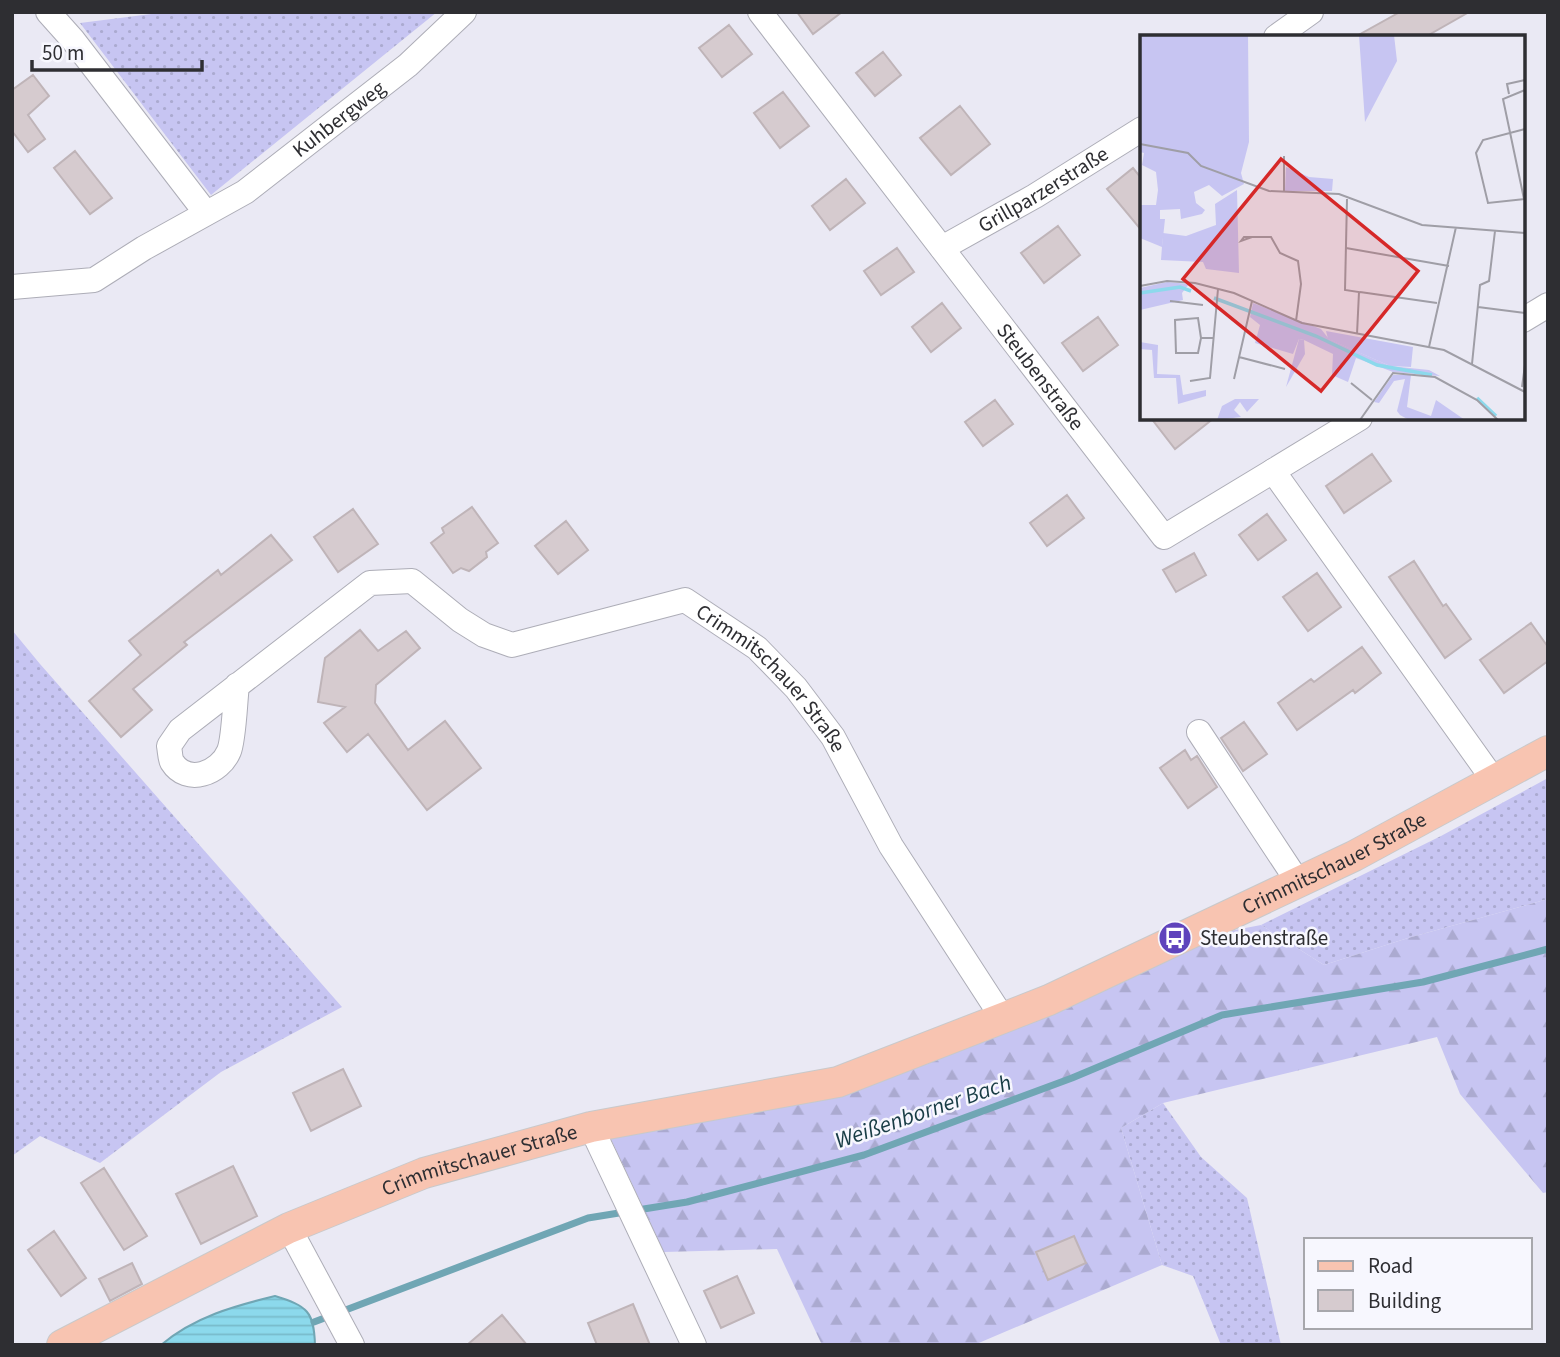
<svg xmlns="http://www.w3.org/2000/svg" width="1560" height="1357" font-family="'Source Sans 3',sans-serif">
	<defs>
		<pattern id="grass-dots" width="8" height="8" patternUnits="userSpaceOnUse" patternTransform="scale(1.75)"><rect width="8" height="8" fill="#c7c5f2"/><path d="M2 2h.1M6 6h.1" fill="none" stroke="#abaad0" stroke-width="1.8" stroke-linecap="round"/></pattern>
		<pattern id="forest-firs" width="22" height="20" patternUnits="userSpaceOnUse" patternTransform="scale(1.75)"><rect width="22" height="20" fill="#c7c5f2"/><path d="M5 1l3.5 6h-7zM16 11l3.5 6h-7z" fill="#abaad0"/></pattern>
		<pattern id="water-rules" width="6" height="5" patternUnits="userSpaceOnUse" patternTransform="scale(1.75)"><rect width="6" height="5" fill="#8cd9ec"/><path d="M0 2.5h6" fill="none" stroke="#79bbcb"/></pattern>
	</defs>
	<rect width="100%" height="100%" fill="#eae9f4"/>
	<!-- grass -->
	<path fill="url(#grass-dots)" d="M167,12H437L211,195L80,23Z
		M12,630L40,664L342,1007L221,1072L100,1163L40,1136L12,1156Z
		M1548,778V899L1408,938L1324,965L1261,925L1441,836Z
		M1163,1103L1201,1157L1247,1198L1281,1345H1221L1193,1276L1162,1265L1121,1128Z"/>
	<!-- forest -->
	<path fill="url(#forest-firs)" d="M1548,899V1192L1543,1193L1460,1094L1437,1037L1163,1103L1121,1128L1162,1265L974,1345H822L777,1249L664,1252L609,1135L838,1082L1214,934L1261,925L1324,965L1408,938Z"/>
	<!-- water -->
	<path fill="url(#water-rules)" stroke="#70a6b4" stroke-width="2" d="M275,1296C307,1306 314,1311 315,1345H161C194,1317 234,1306 275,1296Z"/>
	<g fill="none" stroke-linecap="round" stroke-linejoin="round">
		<!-- stream -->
		<path stroke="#70a6b4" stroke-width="7" d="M314,1322L588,1218L687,1202L864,1155L1072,1078L1222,1015L1423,982L1548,949"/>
	</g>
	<!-- building -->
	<path fill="#d6cbcf" stroke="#bfb4b8" stroke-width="2" d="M797,12H842L813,34Z
		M1400,12H1469L1425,37H1355Z
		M729,25L752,54L722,77L699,48Z
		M883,52L901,75L875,96L856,73Z
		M33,75L49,96L28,115L45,139L28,152L12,131V90Z
		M783,92L809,126L780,148L754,113Z
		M960,106L990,144L951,175L920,138Z
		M75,151L112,198L90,214L54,168Z
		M1133,168L1142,179V231L1107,189Z
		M846,179L865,203L830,230L812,206Z
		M1058,226L1080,255L1044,283L1021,253Z
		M897,248L914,272L881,295L864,271Z
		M942,303L961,328L931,352L912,327Z
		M1098,317L1118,345L1083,371L1062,343Z
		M995,400L1013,424L983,446L965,422Z
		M1151,418H1214L1175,449Z
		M1372,454L1391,481L1344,513L1326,486Z
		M1067,495L1084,518L1047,546L1030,523Z
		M472,507L498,543L486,552L487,557L469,571L461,568L453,573L431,543L444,533L442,528Z
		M353,509L378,544L338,572L314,537Z
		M1267,514L1286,540L1258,560L1239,535Z
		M566,521L588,550L558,574L535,546Z
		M271,535L292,560L184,642L187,645L133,689L152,710L121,737L89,701L141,655L129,641L218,570L221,575Z
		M1194,553L1206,575L1176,592L1163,570Z
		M1414,561L1443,606L1446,604L1471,639L1445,658L1389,577Z
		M1317,573L1341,607L1308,631L1283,597Z
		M1531,623L1548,647V661L1504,693L1480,660Z
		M360,630L378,651L406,631L420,648L376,685L375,703L408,750L445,721L481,768L427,810L368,734L347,752L324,723L345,707L318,702L325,658Z
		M1362,647L1381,673L1355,693L1353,690L1297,730L1278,703L1311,679L1314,682Z
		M1244,722L1267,754L1243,771L1221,738Z
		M1185,750L1191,760L1197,756L1217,787L1188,808L1160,768Z
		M343,1069L361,1106L311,1131L293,1093Z
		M233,1166L257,1216L201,1244L176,1194Z
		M104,1168L147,1236L124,1250L81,1183Z
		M54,1231L86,1278L61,1296L28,1250Z
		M1074,1236L1086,1263L1048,1280L1036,1252Z
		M132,1263L142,1284L110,1301L99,1279Z
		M737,1276L754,1313L721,1328L704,1291Z
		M633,1304L650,1345H597L588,1323Z
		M502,1315L527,1345H467Z"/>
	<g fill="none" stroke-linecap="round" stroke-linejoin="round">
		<defs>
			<g id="minor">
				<path d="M48,12L73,40L206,213"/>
				<path id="s1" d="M760,12L1164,537L1273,471L1495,782"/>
				<path d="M1276,37L1311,12"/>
				<path id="s2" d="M942,248L1035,196L1142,129"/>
				<path id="s3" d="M12,287L94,280L144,248L245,192L408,65L464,12"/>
				<path d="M1523,320L1548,305"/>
				<path d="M1273,471L1360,418"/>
				<path id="s4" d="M237,685C235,700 234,739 229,751C220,773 187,786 172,762C170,758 170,751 169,746L180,730L370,583L412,581L460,620L484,635L512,645L685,600L757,648L796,688L833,737L891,846L1002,1017"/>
				<path d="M1199,732L1298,882"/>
				<path d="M591,1127L694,1345"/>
				<path d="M289,1228L352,1345"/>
			</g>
			<g id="major">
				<path id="s5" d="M62,1345L289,1228L424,1173L591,1127L838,1082L1049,1000L1354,856L1548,751"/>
			</g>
		</defs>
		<!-- minor casing -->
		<use href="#minor" stroke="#adadb7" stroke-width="26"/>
		<!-- major casing -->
		<use href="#major" stroke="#c9c9ca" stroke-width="32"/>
		<!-- minor -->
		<use href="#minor" stroke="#fff" stroke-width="24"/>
		<!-- major -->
		<use href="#major" stroke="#f8c4b1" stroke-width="30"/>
	</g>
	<!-- icons -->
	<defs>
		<symbol id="bus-disc" viewBox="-11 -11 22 22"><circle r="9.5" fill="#5f43bc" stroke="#f7f7fe"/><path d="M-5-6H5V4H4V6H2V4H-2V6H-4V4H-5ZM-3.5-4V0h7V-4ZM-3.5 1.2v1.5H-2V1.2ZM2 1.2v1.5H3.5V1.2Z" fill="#fff"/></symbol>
	</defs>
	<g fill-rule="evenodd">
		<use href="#bus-disc" x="1156" y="919" width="38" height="38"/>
	</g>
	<g text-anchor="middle" stroke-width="5" stroke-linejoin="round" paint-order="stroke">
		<!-- street labels -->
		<g font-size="21" fill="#2e2e32" stroke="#f7f7fe">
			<text dy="7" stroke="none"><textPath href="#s3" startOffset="376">Kuhbergweg</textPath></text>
			<text dy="7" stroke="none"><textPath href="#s2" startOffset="117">Grillparzerstraße</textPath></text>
			<text dy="7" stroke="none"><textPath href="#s1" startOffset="460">Steubenstraße</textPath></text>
			<text dy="7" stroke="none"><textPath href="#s4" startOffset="872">Crimmitschauer Straße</textPath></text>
			<text dy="7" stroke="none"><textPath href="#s5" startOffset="1368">Crimmitschauer Straße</textPath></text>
			<text dy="7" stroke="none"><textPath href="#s5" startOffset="458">Crimmitschauer Straße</textPath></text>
		</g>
		<!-- poi labels -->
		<g font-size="21" fill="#2e2e32" stroke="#f7f7fe" text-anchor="start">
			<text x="1200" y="945">Steubenstraße</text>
		</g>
		<!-- water labels -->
		<g font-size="23" font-style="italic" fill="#183c45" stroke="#f7f7fe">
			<text transform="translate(923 1111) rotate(-19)" y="8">Weißenborner Bach</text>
		</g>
	</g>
	<!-- overview -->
	<g transform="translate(1140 35)">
		<rect width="385" height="385" fill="#eae9f4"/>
		<path d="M219,0H254L257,26L225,87ZM146,132L169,142L193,144L192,156H145ZM97,155L99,238L66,234L63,227L21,225L23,198L46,201L76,190L75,169ZM186,296L273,312L271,332L250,331L188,304ZM159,304L164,305L165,319L146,352ZM0,307L18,310L17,339L40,340L43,360L66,355V361L38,369L36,343H14L12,315L0,314ZM253,340H271L267,372L291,381L296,365L325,385H269L260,380L257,376L265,344L254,346L239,368L234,367Z" fill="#c7c5f2"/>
		<path d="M0,0H108L109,107L101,138L104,149L82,161L69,150L54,157L56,168L65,175L62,179L41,184L40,174L20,175V184H25L22,212L0,203V170H16L18,155L16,137L2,130L4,118L0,117ZM27,247L49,249L42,258L43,265L0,275V253ZM113,268L181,294L189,304L250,331L289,335L300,341L253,337L216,323L208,347L192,340L193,319L164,305L159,304L153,319L115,308L120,290L110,282ZM95,364H119L107,377L100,367L94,375L101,382L77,385L82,371Z" fill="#c7c5f2"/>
		<path fill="none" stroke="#8cd9ec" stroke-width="3.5" d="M0,258L40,252L51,256M74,263L176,301L237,330L292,340M337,363L356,381"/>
		<path fill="none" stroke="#9f9ea6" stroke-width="2" d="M369,59L367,49L385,45M385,94L343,105L336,118L348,168L385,164M0,109L48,118L61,131L129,156L199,159L282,190L385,198M144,157V121M207,164L205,255L219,257L217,299M384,164L363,64L385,55M112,202L101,206L104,202H131L140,218L158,226L161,249L156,286M206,213L309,231M0,251L27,246L55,248L94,258L162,288L304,315L385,357M220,257L297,268M30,266L63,270M338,272L385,278M61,303L58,283L35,285L36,318H58L61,303H74M289,312L316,192M99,322L145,334M332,329L340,250L349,246L355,196M94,344L112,266M50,346L70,343L78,254M211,348L232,365M382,352L385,330M220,385L253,338L295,342L337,365L358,385"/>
		<path fill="#d62828" fill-opacity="0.15" stroke="#d62828" stroke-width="3.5" d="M141,124L278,236L181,356L43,244Z"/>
		<rect width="385" height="385" fill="none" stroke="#2e2e32" stroke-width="3.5"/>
	</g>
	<!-- border -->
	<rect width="1560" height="1357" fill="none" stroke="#2e2e32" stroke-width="28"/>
	<!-- legend -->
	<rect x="1304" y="1238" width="228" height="91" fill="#f7f7fe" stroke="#a7a7ac" stroke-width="2"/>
	<rect x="1318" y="1261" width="35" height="10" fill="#f8c4b1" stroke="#a7a7ac" stroke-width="2"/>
	<text x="1368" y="1273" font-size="21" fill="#2e2e32">Road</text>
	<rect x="1318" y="1290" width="35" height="21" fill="#d6cbcf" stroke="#a7a7ac" stroke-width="2"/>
	<text x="1368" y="1308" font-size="21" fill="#2e2e32">Building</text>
	<!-- scale -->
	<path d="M32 60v10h170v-10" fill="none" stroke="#2e2e32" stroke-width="3.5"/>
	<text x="42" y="60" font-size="21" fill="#2e2e32" stroke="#f7f7fe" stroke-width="5" paint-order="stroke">50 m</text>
</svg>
